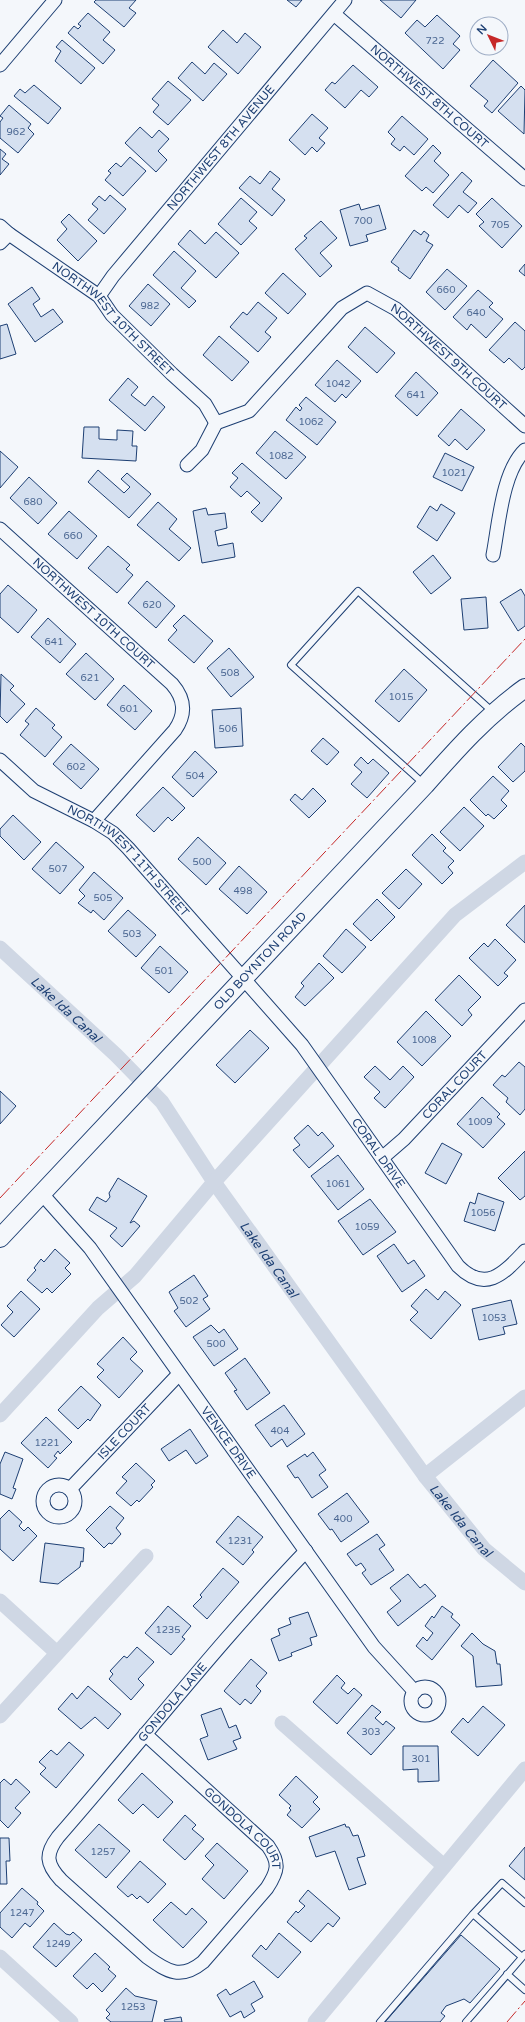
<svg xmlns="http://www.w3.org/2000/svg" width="525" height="2022" font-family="'Varela Round',sans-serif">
	<rect width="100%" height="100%" fill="#f4f7fb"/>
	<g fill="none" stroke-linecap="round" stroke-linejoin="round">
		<!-- canal -->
		<g stroke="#cfd7e4" stroke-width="15">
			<path id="s1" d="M0,948L116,1055L162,1102L214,1182L425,1476L484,1549L525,1583"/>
			<path d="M0,1415L98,1308L135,1276L214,1182L455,915L525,862"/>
			<path d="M425,1476L525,1397"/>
			<path d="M0,1601L57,1653"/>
			<path d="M0,1716L146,1556"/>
			<path d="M282,1723L444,1866"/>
			<path d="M0,1957L71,2022"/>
			<path d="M315,2022L525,1769"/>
		</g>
	</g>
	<!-- building -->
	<path fill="#d5e0f0" stroke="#1d3f73" d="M96,0H136L129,8L136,13L124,27L94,2Z
		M287,0H302L296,7Z
		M380,0H416L401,18Z
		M88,13L110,32L103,40L115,50L103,64L68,33L74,26L78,29L81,26L78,24Z
		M437,15L460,36L453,44L460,50L443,69L405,33L417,20L425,27Z
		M223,30L237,43L245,33L261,47L238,74L208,47Z
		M62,40L95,68L81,84L55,61L61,51L56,47Z
		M493,60L518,83L492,113L484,106L488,101L470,86Z
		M192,62L205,74L214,63L227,74L203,101L178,78Z
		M353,65L378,87L369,97L361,90L345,108L325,90L332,82L335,84Z
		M168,81L191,100L168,125L153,112L159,105L152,99Z
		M34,85L61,108L48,124L14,96L20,89L25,93Z
		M521,86L525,90L524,134L498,111Z
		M9,105L31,124L28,128L34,134L18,153L0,138V122L3,118L0,116Z
		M312,114L328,128L319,138L325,143L317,152L312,147L305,155L289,140Z
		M402,116L428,139L414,155L404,146L400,151L391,144L395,139L388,132Z
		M140,127L152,138L159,130L169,139L158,151L167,160L156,172L125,143Z
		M433,145L441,153L434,161L449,175L433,193L426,187L422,191L405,176Z
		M0,149L6,154L2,159L9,164L0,175Z
		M130,157L146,171L123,196L105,180L111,173L108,171L116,163L121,167Z
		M270,171L280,179L272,189L285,200L272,216L239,188L250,176L260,184Z
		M462,172L472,181L463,192L477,203L468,213L459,205L448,218L433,205Z
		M110,195L126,209L104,234L88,220L98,209L92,204L99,196L105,201Z
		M241,198L257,212L249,221L257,228L241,245L218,224Z
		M492,198L522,226L502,248L479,226L484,222L476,214Z
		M359,204L361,210L379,205L386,229L366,235L368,241L350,246L340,210Z
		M69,214L97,241L78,261L57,240L67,229L61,222Z
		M321,221L337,238L320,253L332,266L320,277L295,249L307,238L304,236Z
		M190,230L205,244L216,232L239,253L216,278L178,244Z
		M414,230L421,235L424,231L429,235L426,241L433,245L410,279L398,270L399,268L391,262Z
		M174,251L196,271L181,288L196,301L189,308L153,275Z
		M525,264V276L519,271Z
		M447,269L467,286L445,310L426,292Z
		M283,273L306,294L288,314L265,293Z
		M148,284L170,304L151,326L129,306Z
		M32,287L40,299L33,304L41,317L53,309L63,322L35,342L8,304Z
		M478,290L493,303L489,307L503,319L486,338L471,324L467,330L453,317Z
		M258,302L277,318L265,332L271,337L258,352L230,327L243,312L247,315Z
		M515,322L525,331V367L522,370L509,358L504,363L489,350Z
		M7,324L16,354L0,359V326Z
		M365,327L395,353L377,373L348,347Z
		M219,336L249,362L232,381L203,355Z
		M337,360L361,381L346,398L342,394L335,402L315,385Z
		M416,372L438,393L417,416L395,396Z
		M128,378L138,387L131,395L145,406L153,396L165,407L145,431L109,400Z
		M306,397L336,422L317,445L286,420L296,407L300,411L302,408L299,405Z
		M461,409L485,430L467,450L455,439L449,446L438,436Z
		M84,427H99V439L117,440V430L133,431L132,446H137L136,461L82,458Z
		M275,431L306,457L286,479L256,453Z
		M0,451L18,467L0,488Z
		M445,453L474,467L462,491L433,477Z
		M242,463L282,498L262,522L251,512L260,503L247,491L241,497L230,487L238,478L232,473Z
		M98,470L124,493L130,487L121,479L127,473L151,494L129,518L88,482Z
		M29,477L57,503L38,524L10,498Z
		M158,502L177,519L169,529L191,548L179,561L137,525Z
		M441,504L455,513L437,541L417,527L430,506L437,511Z
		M206,508L208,515L225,513L227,528L215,531L218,546L233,543L235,557L202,563L193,511Z
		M69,511L97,536L77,559L48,534Z
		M108,546L130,565L126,569L133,575L117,593L88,568Z
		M433,555L451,578L431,594L413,572Z
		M147,581L175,606L156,628L128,603Z
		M8,585L37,610L18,633L0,617V594Z
		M521,589L525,596V626L518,631L500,602Z
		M486,597L488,628L464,630L461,599Z
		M184,615L213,641L194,663L168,640L177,630L173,626Z
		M48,618L76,644L60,663L31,637Z
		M229,648L254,677L231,697L207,668Z
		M86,653L114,679L95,700L66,674Z
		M404,669L427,690L399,722L375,701Z
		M1,674L14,686L10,690L25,704L7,723L0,716Z
		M124,685L152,711L135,730L107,705Z
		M36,708L55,725L52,728L62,737L45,757L20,735L29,724L25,721Z
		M241,708L243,746L215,748L212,710Z
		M323,738L339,752L327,765L311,751Z
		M521,743L525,747V771L513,782L498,767Z
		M71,744L99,769L81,789L53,764Z
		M195,751L217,772L193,797L172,777Z
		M361,757L368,764L373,759L389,773L367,798L351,784L362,772L354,765Z
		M493,776L509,791L501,800L507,806L494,819L488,814L486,816L470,800Z
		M163,787L185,808L172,821L168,817L154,832L136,815Z
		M313,788L326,801L309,818L290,800L295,794L302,800Z
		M464,807L484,826L460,851L440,832Z
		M13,815L41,842L24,860L0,836V829Z
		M432,834L446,848L443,851L454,861L448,867L453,873L442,884L412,855Z
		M198,837L226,863L206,885L178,859Z
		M56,842L84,867L60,894L32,869Z
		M239,866L267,892L247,914L219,889Z
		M406,869L422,884L399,909L382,893Z
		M94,872L123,898L104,920L93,910L91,913L78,903L85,896L79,890Z
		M377,899L395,917L371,941L353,924Z
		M525,905V943L506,925Z
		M128,910L156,935L136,957L108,931Z
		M346,929L366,947L342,973L323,956Z
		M495,939L516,960L504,973L508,976L498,986L469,958L484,943L488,947Z
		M160,946L188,972L169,993L141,968Z
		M319,963L334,978L305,1006L295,997L304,986L301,983Z
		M459,975L481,997L468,1010L472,1015L462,1026L435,1000Z
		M426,1011L451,1036L422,1066L397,1042Z
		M250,1030L269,1048L235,1083L216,1065Z
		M519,1062L525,1067V1109L520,1115L506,1102L508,1098L493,1085L502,1075L505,1077Z
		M375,1066L390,1080L403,1066L414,1077L385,1108L374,1098L380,1092L364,1077Z
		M0,1091L16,1106L0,1124Z
		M482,1097L500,1114L497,1117L505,1124L483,1148L457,1124Z
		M308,1125L318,1136L322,1132L334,1146L309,1168L293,1150L300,1145L294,1138Z
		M442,1143L462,1154L446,1184L425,1173Z
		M525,1151V1196L520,1200L498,1178Z
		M338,1155L364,1189L338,1210L311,1176Z
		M118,1178L147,1196L130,1223L134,1221L140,1226L122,1247L110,1236L117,1228L89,1210L97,1197L106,1202L110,1197L109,1193Z
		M478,1193L504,1202L495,1231L464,1221L470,1202L475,1204Z
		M370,1199L396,1232L363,1255L338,1221Z
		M394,1244L408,1264L414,1260L425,1276L402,1292L377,1256Z
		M55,1249L70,1263L65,1268L71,1274L52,1293L47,1288L42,1293L27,1280L36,1270L34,1268L41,1259L44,1262Z
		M194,1275L208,1296L203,1299L210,1309L186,1327L174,1311L178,1308L169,1292Z
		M426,1289L438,1300L445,1291L461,1305L431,1339L410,1320L418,1312L411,1306Z
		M21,1291L40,1309L14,1337L1,1325L13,1312L7,1306Z
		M511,1300L517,1324L503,1327L505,1334L479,1340L472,1309Z
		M211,1325L219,1333L224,1329L238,1349L214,1366L193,1337Z
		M123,1337L137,1352L130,1359L143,1371L119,1398L97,1377L104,1370L97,1364Z
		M245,1358L270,1393L247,1410L234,1391L237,1390L225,1373Z
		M81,1386L101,1405L90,1421L88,1419L78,1429L58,1410Z
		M284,1405L305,1434L287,1447L282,1439L271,1447L255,1425Z
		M46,1417L72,1442L60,1454L58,1451L54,1456L57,1458L48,1468L21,1443Z
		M190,1429L208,1456L196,1464L186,1450L169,1461L161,1449Z
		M5,1452L23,1459L13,1488L16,1489L12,1499L0,1494V1464Z
		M313,1452L326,1470L319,1475L328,1487L312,1498L298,1477L295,1478L287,1466L305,1454L307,1457Z
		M136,1463L155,1481L151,1485L153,1487L139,1502L137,1500L131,1506L116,1493L127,1481L122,1477Z
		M347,1493L369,1522L341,1542L332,1529L330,1530L318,1514Z
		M110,1506L124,1518L116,1528L121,1534L112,1544L109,1543L104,1548L86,1530Z
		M9,1510L22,1522L19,1526L24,1531L28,1527L37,1536L13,1561L0,1549V1519Z
		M238,1516L263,1537L252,1550L254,1552L243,1565L216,1542Z
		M377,1534L385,1545L379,1549L394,1570L371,1585L362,1573L366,1570L361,1563L356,1566L347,1554Z
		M45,1543L84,1548L83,1562L81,1561L80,1567L58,1584L40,1582Z
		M223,1568L239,1582L207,1619L193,1606L202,1597L200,1595Z
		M408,1574L420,1588L425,1584L436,1596L398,1626L387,1612L401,1601L390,1588Z
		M168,1606L191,1626L182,1637L185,1639L171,1655L145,1633Z
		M442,1606L453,1614L451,1617L460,1625L432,1660L416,1646L423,1637L427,1641L433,1633L425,1626L432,1616L434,1618Z
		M308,1612L317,1636L310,1638L312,1645L291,1653L292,1656L279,1661L271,1639L280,1635L278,1629L291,1624L289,1618Z
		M472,1633L483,1644L495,1651L497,1664H500L502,1685L476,1687L473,1656L461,1646Z
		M137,1647L154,1662L138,1679L144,1685L131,1700L109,1679L113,1674L110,1671L124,1656L127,1658Z
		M251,1659L267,1673L256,1686L261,1691L251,1704L245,1699L240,1705L224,1691Z
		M337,1675L345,1683L341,1688L348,1694L354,1688L362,1695L337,1724L313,1702Z
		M88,1686L121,1714L108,1729L95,1717L81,1729L58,1709L72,1693L77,1699Z
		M372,1705L381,1712L375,1718L383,1725L386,1721L395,1728L371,1755L347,1733Z
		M483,1706L505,1725L478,1756L451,1732L463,1718L468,1723Z
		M221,1708L229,1728L236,1725L241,1738L233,1741L237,1749L208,1760L200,1739L208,1736L201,1715Z
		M69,1742L84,1755L56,1788L40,1774L46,1768L39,1762L51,1750L57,1755Z
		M403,1746H438L439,1781L418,1782V1769L403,1770Z
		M142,1773L173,1802L158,1818L143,1804L133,1814L118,1800Z
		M296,1776L318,1797L313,1802L320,1809L302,1828L287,1815L291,1810L289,1808L291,1806L279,1795Z
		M4,1779L11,1785L16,1779L30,1792L15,1808L21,1813L8,1828L0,1820V1783Z
		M185,1815L196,1825L192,1829L204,1839L185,1860L163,1840Z
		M99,1824L130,1851L106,1878L75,1850Z
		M345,1824L346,1827H349L353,1836L358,1835L365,1856L357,1858L366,1884L349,1890L335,1851L316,1857L309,1837Z
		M0,1838H9L10,1861H6L7,1884H0Z
		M217,1843L248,1871L224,1899L202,1879L214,1865L205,1856Z
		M525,1847V1880L509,1866Z
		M140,1861L166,1884L148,1903L140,1896L137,1899L132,1894L128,1897L117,1887Z
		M22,1888L38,1902L37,1904L44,1911L30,1927L25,1923L12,1938L0,1927V1913Z
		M308,1890L340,1918L333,1927L328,1923L311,1942L287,1922L296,1911L298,1913L305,1906L299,1901Z
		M171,1902L186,1915L192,1908L207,1922L183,1948L153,1920Z
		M54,1923L66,1934L70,1935L73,1932L82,1940L56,1967L33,1947Z
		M279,1933L301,1952L278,1978L252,1956L261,1945L266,1950Z
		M461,1935L500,1969L470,2003L464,1999L446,2006L441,2013L445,2016L440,2022H385Z
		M95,1953L110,1967L108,1969L116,1976L102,1992L93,1983L87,1989L73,1976Z
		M254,1981L263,1997L251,2004L255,2011L244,2018L241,2011L230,2017L217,1995L226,1989L230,1995Z
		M126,1988L135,1996L157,2001L152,2022H111L106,2018L110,2014L106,2010Z
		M181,2017L182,2022H165L164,2020Z"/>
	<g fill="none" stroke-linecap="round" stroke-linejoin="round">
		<defs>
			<path id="lane" d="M424,784L291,665L358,591L493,712
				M522,1957L473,1914L502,1883L525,1903
				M507,1974L525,1990
				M380,2022L473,1914
				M466,2022L525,1954"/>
			<g id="street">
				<path id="s2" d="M334,14L525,179"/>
				<path d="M0,65L55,0"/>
				<path id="s3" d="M0,226L9,234L99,296L112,315L172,374L205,404L216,423"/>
				<path d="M0,243L9,234"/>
				<path id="s4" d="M99,296L113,276L345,0"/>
				<path id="s5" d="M216,423L249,411L342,308L367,293L396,309L525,426"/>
				<path d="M187,465L202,450L216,423"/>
				<path id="s6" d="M0,529L172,684C185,699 186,714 175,730L94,821"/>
				<path d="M493,555C499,524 502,472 525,450"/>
				<path id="s7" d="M0,760L34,791L94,821L113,833L128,848L302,1045L458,1266C486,1294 504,1273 525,1251"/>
				<path id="s8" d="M382,1158L404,1139L525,1010"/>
				<path id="s9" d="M42,1194L90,1248L374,1647L415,1692"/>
				<circle cx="59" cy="1501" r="16"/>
				<path id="s10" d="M70,1489L179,1374"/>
				<circle cx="425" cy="1701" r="14"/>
				<path id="s11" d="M145,1734L268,1846C280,1863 278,1871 267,1888L203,1962C181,1980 168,1972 147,1957L61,1880C46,1864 45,1854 58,1837C141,1742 219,1642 306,1551"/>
			</g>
			<g id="secondary">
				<path id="s12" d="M0,1238L425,785C456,750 487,715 525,688"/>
			</g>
		</defs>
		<!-- lane casing -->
		<use href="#lane" stroke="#1d3f73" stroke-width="8"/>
		<!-- street casing -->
		<use href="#street" stroke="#1d3f73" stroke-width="15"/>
		<!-- secondary casing -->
		<use href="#secondary" stroke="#1d3f73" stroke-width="20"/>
		<!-- lane -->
		<use href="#lane" stroke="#f4f7fb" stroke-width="6"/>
		<!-- street -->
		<use href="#street" stroke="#f4f7fb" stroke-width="13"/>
		<!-- secondary -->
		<use href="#secondary" stroke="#f4f7fb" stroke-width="18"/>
		<!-- power -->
		<path stroke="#c62828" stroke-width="1" stroke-dasharray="14 3 2 3" stroke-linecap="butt" d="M0,1198L525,639
			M507,2022L525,2001"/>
	</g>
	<g text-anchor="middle" stroke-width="3" stroke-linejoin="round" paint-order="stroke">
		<!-- number labels -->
		<g font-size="10" fill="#4b6792">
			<text x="435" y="44">722</text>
			<text x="16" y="135">962</text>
			<text x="363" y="224">700</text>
			<text x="500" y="228">705</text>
			<text x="446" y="293">660</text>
			<text x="150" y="309">982</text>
			<text x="476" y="316">640</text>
			<text x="338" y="387">1042</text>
			<text x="416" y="398">641</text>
			<text x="311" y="425">1062</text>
			<text x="281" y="459">1082</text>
			<text x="454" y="476">1021</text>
			<text x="33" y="505">680</text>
			<text x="73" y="539">660</text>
			<text x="152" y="608">620</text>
			<text x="54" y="645">641</text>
			<text x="230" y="676">508</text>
			<text x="90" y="681">621</text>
			<text x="401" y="700">1015</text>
			<text x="129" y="712">601</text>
			<text x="228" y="732">506</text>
			<text x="76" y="770">602</text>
			<text x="195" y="779">504</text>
			<text x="202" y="865">500</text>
			<text x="58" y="872">507</text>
			<text x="243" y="894">498</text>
			<text x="103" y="901">505</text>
			<text x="132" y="937">503</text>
			<text x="164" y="974">501</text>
			<text x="424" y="1043">1008</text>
			<text x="480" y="1125">1009</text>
			<text x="338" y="1187">1061</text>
			<text x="483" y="1216">1056</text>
			<text x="367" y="1230">1059</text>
			<text x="189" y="1304">502</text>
			<text x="494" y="1321">1053</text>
			<text x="216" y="1347">500</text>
			<text x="280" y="1434">404</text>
			<text x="47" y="1446">1221</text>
			<text x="343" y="1522">400</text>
			<text x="240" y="1544">1231</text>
			<text x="168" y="1633">1235</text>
			<text x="371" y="1735">303</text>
			<text x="421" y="1762">301</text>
			<text x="103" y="1855">1257</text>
			<text x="22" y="1916">1247</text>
			<text x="58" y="1947">1249</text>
			<text x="133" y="2010">1253</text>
		</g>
		<!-- street labels -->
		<g font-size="12" fill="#1d3f73" stroke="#f4f7fb">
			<text dy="4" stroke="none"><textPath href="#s2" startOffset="126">NORTHWEST 8TH COURT</textPath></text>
			<text dy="4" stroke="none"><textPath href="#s4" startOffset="192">NORTHWEST 8TH AVENUE</textPath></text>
			<text dy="4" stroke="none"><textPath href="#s3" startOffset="147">NORTHWEST 10TH STREET</textPath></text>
			<text dy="4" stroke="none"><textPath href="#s5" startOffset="307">NORTHWEST 9TH COURT</textPath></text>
			<text dy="4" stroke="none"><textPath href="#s6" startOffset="126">NORTHWEST 10TH COURT</textPath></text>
			<text dy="4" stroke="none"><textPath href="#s7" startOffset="165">NORTHWEST 11TH STREET</textPath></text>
			<text dy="4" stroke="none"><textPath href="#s12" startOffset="380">OLD BOYNTON ROAD</textPath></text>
			<text dy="4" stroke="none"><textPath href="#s8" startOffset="103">CORAL COURT</textPath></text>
			<text dy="4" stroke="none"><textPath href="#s7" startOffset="552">CORAL DRIVE</textPath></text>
			<text dy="4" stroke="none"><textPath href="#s10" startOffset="79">ISLE COURT</textPath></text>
			<text dy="4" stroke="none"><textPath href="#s9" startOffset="311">VENICE DRIVE</textPath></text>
			<text dy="4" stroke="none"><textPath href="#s11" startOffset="714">GONDOLA LANE</textPath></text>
			<text dy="4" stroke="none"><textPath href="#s11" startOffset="137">GONDOLA COURT</textPath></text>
		</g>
		<!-- water labels -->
		<g font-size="13" font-style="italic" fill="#1d3f73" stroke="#f4f7fb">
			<text dy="5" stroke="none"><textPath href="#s1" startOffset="90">Lake Ida Canal</textPath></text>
			<text dy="5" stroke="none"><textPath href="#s1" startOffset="414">Lake Ida Canal</textPath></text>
			<text dy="5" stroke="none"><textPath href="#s1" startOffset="738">Lake Ida Canal</textPath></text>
		</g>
	</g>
	<!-- north arrow -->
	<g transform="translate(489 36) rotate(313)"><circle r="19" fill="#f4f7fb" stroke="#9eadc5"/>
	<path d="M0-3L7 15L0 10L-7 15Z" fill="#c62828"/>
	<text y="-6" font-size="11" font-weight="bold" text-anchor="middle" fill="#1d3f73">N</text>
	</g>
</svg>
